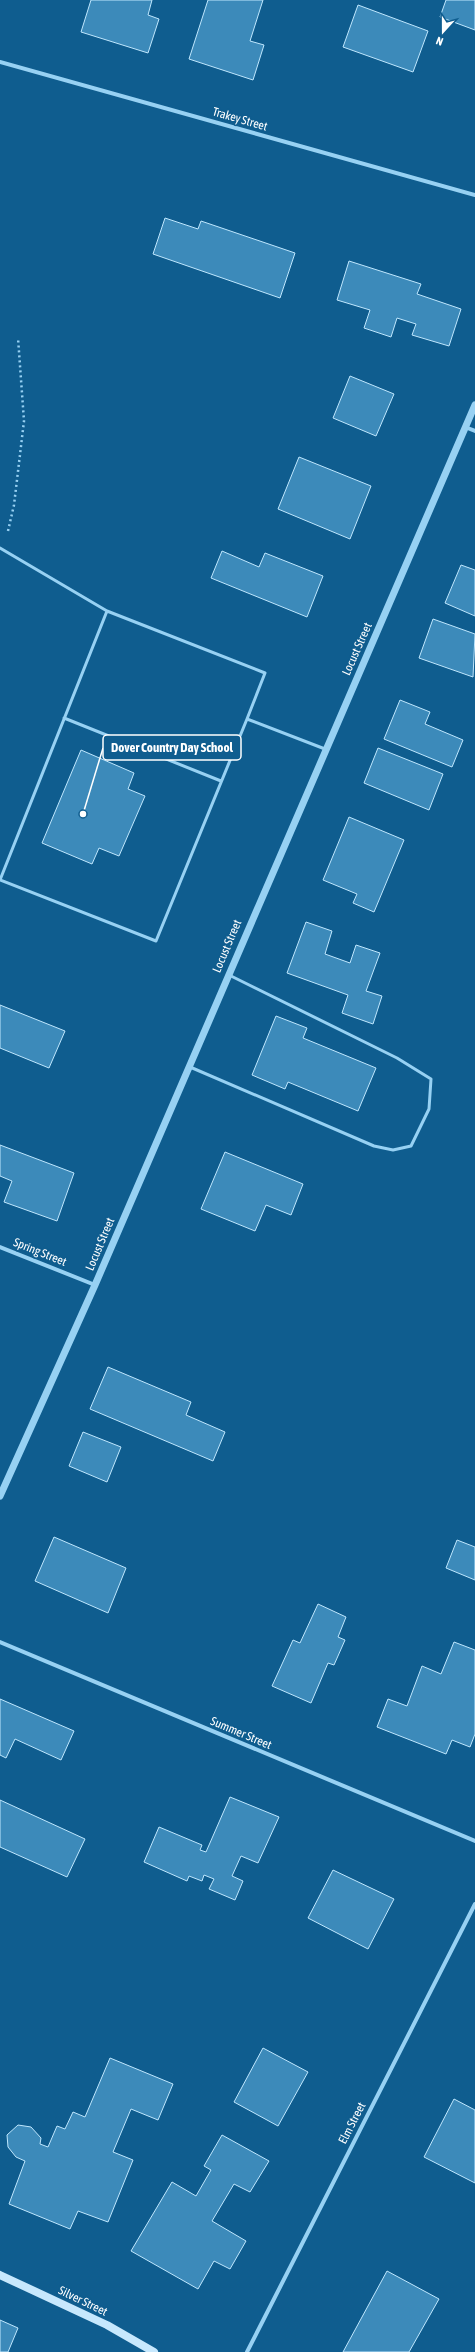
<svg xmlns="http://www.w3.org/2000/svg" width="475" height="2352" font-family="'Asap Condensed',sans-serif">
	<rect width="100%" height="100%" fill="#0f5d8f"/>
	<!-- building -->
	<path fill="#3c8aba" stroke="#bfe7fe" d="M91,0H152L148,15L159,19L148,53L81,32Z
		M208,0H263L250,41L264,45L253,80L189,59Z
		M446,0H475V30L440,17Z
		M358,5L428,31L413,72L343,47Z
		M165,218L198,229L201,221L295,253L280,298L153,254Z
		M349,261L421,284L417,294L461,309L449,346L412,335L416,324L397,318L391,337L364,328L370,310L337,300Z
		M350,376L394,394L376,436L333,418Z
		M299,457L371,486L350,539L278,509Z
		M222,551L259,567L265,553L323,576L307,617L211,578Z
		M461,565L475,570V616L445,603Z
		M433,619L475,634L473,677L419,658Z
		M400,700L430,712L425,724L463,740L452,767L384,739Z
		M378,748L443,774L429,810L364,783Z
		M81,750L134,773L128,789L145,796L119,856L99,848L92,864L42,843Z
		M349,817L404,840L374,912L353,903L357,894L323,880Z
		M306,922L332,931L325,954L350,963L356,945L380,953L366,991L382,996L373,1024L342,1013L348,995L287,973Z
		M0,1005L65,1031L49,1068L0,1048Z
		M276,1016L307,1028L303,1038L376,1068L358,1111L288,1082L285,1089L252,1075Z
		M0,1145L74,1173L57,1221L4,1202L12,1181L0,1176Z
		M225,1152L303,1184L291,1215L266,1205L255,1231L201,1209Z
		M108,1367L191,1402L186,1415L225,1432L213,1461L90,1409Z
		M83,1432L121,1447L107,1482L69,1466Z
		M54,1537L126,1568L108,1613L35,1581Z
		M457,1540L475,1547V1580L446,1568Z
		M318,1604L346,1617L338,1637L345,1640L334,1665L328,1663L311,1703L272,1686L293,1640L300,1643Z
		M454,1642L475,1650V1734L470,1747L452,1740L446,1754L377,1727L388,1699L407,1706L422,1666L441,1674Z
		M0,1699L74,1731L61,1760L15,1739L6,1758L0,1755Z
		M230,1797L279,1817L258,1863L241,1856L232,1876L243,1881L235,1900L209,1889L214,1879L204,1875L202,1881L189,1876L187,1881L144,1862L159,1827L202,1845L200,1850L206,1852Z
		M0,1800L85,1839L67,1877L0,1847Z
		M333,1870L394,1899L368,1949L308,1918Z
		M263,2048L308,2072L278,2126L234,2102Z
		M110,2058L173,2084L158,2120L131,2109L113,2152L133,2160L108,2222L78,2211L70,2229L9,2204L25,2161L16,2157L8,2147L7,2135L18,2125L31,2127L41,2138L40,2144L48,2147L57,2126L65,2129L73,2112L85,2117Z
		M454,2099L475,2110V2183L424,2157Z
		M222,2135L269,2161L250,2192L234,2184L212,2221L246,2241L230,2269L214,2261L198,2289L131,2251L172,2182L196,2196L211,2170L204,2166Z
		M387,2271L439,2299L409,2352H343Z
		M0,2320L18,2328L8,2352H0Z"/>
	<g fill="none" stroke-linecap="round" stroke-linejoin="round">
		<!-- path -->
		<path stroke="#97d1f3" stroke-width="2.5" stroke-dasharray="2 3" stroke-linecap="butt" d="M8,531L14,505L24,421L18,338"/>
		<!-- service -->
		<path stroke="#97d1f3" stroke-width="3" d="M0,548L107,611
			M64,718L221,781
			M247,719L265,673L107,611L0,880L156,941L247,719L325,749
			M190,1067L374,1146L393,1150L411,1146L429,1109L431,1079L397,1058L229,975"/>
		<!-- minor -->
		<path stroke="#97d1f3" stroke-width="4" d="M0,62L475,195
			M465,427L475,431
			M0,1247L95,1285
			M0,1642L475,1841
			M247,2352L475,1904"/>
		<!-- tertiary -->
		<path stroke="#97d1f3" stroke-width="7" d="M0,1496L95,1285L475,405"/>
		<!-- secondary -->
		<path stroke="#c7e8fd" stroke-width="8" d="M0,2275L107,2325L154,2352"/>
	</g>
	<g text-anchor="middle" stroke-width="3.5" stroke-linejoin="round" paint-order="stroke">
		<!-- street labels -->
		<g font-size="12" fill="#fff" stroke="#0f5d8f">
			<text transform="translate(240 119) rotate(16)" y="4">Trakey Street</text>
			<text transform="translate(357 649) rotate(-66)" y="4">Locust Street</text>
			<text transform="translate(227 946) rotate(-67)" y="4">Locust Street</text>
			<text transform="translate(100 1244) rotate(-67)" y="4">Locust Street</text>
			<text transform="translate(40 1252) rotate(22)" y="4">Spring Street</text>
			<text transform="translate(241 1733) rotate(23)" y="4">Summer Street</text>
			<text transform="translate(352 2123) rotate(-63)" y="4">Elm Street</text>
			<text transform="translate(83 2301) rotate(26)" y="4">Silver Street</text>
		</g>
	</g>
	<!-- callouts -->
	<path fill="none" stroke="#fff" stroke-width="1.5" d="M83 814L103 748"/>
	<circle fill="#fff" stroke="#0f5d8f" stroke-width="1.5" cx="83" cy="814" r="4"/>
	<rect fill="#0f5d8f" stroke="#fff" stroke-width="1.5" x="103" y="735" width="138" height="25" rx="4"/>
	<g font-size="13" text-anchor="middle" font-weight="bold" fill="#fff">
		<text x="172" y="752">Dover Country Day School</text>
	</g>
	<!-- north arrow -->
	<g transform="translate(443 32) rotate(201)" stroke="#0f5d8f" stroke-width="3" paint-order="stroke">
	<path d="M0-3L7 15L0 10L-7 15Z" fill="#ffffff"/>
	<text y="-6" font-size="11" font-weight="bold" text-anchor="middle" fill="#ffffff">N</text>
	</g>
</svg>
